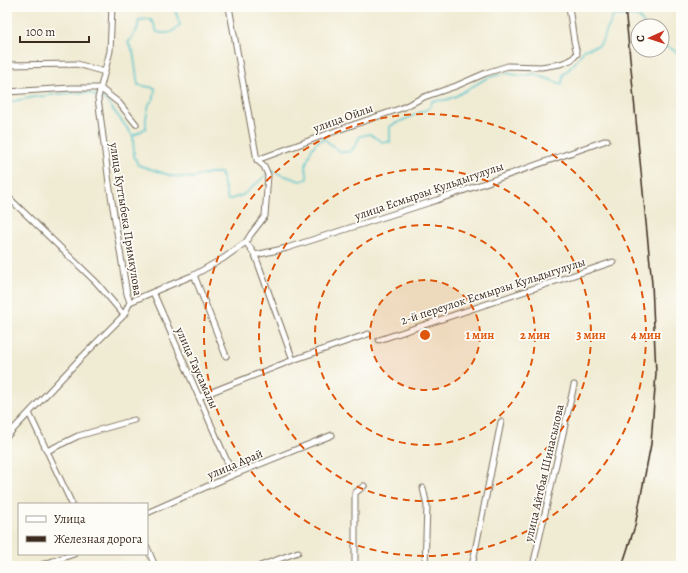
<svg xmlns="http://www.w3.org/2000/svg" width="688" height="573" font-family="Alegreya,serif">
	<rect width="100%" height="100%" fill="#fdfcf7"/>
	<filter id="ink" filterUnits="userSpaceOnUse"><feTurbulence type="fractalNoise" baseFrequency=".025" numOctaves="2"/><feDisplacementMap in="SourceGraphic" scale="8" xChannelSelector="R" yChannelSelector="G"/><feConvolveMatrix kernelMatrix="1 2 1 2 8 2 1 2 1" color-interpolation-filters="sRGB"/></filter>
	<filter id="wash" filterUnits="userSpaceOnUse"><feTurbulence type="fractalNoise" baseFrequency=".012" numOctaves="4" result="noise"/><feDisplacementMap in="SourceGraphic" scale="16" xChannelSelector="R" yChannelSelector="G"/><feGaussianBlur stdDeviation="0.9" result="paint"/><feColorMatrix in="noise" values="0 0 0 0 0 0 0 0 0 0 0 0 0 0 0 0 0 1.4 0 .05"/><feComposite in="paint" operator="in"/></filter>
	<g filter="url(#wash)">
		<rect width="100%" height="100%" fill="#f0ebd3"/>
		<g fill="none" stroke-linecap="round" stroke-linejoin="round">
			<!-- stream -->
			<path stroke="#57c4cc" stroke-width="1.5" d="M662,45L674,50L681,56
				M7,102L14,101L34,97L71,93H89L106,100L133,136L134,156L138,165L172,176L192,178L209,173H221L228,200L243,195L271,171L300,181L307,179V173L305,167L311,150L317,142L324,139L341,152H350L355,146L360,136L370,134L382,142H390V126L430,108L432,101L446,100L456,96L487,78L505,73L522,76L534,74L562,84L563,75L574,64L584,50L600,45L614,15L639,17L645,26
				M133,136L146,128V118L149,104L154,98L155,88L138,85L133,51L128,43L137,30L139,20L150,19L154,24L157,32C168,35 172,33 180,25L174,7"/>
		</g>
	</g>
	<g filter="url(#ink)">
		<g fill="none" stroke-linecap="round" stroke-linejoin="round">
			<defs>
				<path id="minor" d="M229,7L257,160
					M7,65L77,64L105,72
					M7,92L71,88H100L119,103L136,124
					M7,196L96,282L124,315
					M246,242L255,255L287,248L437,200L607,140
					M255,255L293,360L368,334
					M194,275L226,356
					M153,292L194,275L224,258L246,242L251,234L265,216L268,175L264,166L257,160L338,130L402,108L424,97L456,86L486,73L508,66L541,67L560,64L571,60L577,54L574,41L569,7
					M130,302L153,292L233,475
					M379,340L613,262
					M199,397L293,360
					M29,413L72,504
					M7,436L78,361L124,315L130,302L127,294L109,183L98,98L110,51L112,7
					M47,451L78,436L134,420
					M423,488L427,506L425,566
					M147,513L233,475L332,435
					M147,547L155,566
					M38,566L74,554
					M260,566L298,552
					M355,566V493L364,486
					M472,566L501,422
					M533,566L574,385"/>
			</defs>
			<!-- minor casing -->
			<use href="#minor" stroke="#7a6e5d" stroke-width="7"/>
			<!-- minor -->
			<use href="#minor" stroke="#fff" stroke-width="5"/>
			<!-- rail -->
			<path stroke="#3b2a1e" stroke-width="1.5" d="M622,566L635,526L651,444L656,373L652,284L625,7"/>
		</g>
	</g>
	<!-- distance rings -->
	<circle cx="425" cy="335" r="55" fill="#df570d" fill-opacity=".12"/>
	<g fill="none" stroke="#df570d" stroke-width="2" stroke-dasharray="7 5">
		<circle cx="425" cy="335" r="55"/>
		<circle cx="425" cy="335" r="110"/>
		<circle cx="425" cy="335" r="166"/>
		<circle cx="425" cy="335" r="221"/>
	</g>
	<g text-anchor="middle" stroke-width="3.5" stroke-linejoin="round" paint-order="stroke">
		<!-- street labels -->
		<g font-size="12" fill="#3b2a1e" stroke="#fdfcf7">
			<text transform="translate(343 118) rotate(-20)" y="4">улица Ойлы</text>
			<text transform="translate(429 191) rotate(-19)" y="4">улица Есмырзы Кульдыгулулы</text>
			<text transform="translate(126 219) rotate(81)" y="4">улица Куттыбека Примкулова</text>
			<text transform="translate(493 291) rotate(-18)" y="4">2-й переулок Есмырзы Кульдыгулулы</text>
			<text transform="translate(197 368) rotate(66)" y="4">улица Таусамалы</text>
			<text transform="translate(235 464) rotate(-23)" y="4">улица Арай</text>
			<text transform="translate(544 473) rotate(-77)" y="4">улица Айтбая Шинасылова</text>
		</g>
	</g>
	<circle cx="425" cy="335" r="6" fill="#df570d" stroke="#fdfcf7" stroke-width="2"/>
	<g font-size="12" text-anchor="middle" font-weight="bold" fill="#df570d" stroke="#fdfcf7" stroke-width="3.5" stroke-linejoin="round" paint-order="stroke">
		<text x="480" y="339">1 мин</text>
		<text x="535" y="339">2 мин</text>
		<text x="591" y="339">3 мин</text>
		<text x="646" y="339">4 мин</text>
	</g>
	<!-- margin -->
	<rect width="688" height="573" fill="none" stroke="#fdfcf7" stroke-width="24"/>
	<!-- legend -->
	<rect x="18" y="503" width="130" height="52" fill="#fdfcf7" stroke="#afa8a0"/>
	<rect x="26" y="516" width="20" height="6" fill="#ffffff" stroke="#afa8a0"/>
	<text x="54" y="523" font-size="12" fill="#3b2a1e">Улица</text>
	<rect x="26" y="536" width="20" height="6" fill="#3b2a1e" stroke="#afa8a0"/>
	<text x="54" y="543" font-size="12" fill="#3b2a1e">Железная дорога</text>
	<!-- north arrow -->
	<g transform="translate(650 38) rotate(267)"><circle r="19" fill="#fdfcf7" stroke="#afa8a0"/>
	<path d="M0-3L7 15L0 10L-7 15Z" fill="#c8321e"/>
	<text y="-6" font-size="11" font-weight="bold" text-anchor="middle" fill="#3b2a1e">С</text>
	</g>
	<!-- scale -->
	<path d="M20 36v6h69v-6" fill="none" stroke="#3b2a1e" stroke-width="2"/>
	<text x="26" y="36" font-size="12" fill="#3b2a1e" stroke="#fdfcf7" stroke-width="3" paint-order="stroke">100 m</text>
</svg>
